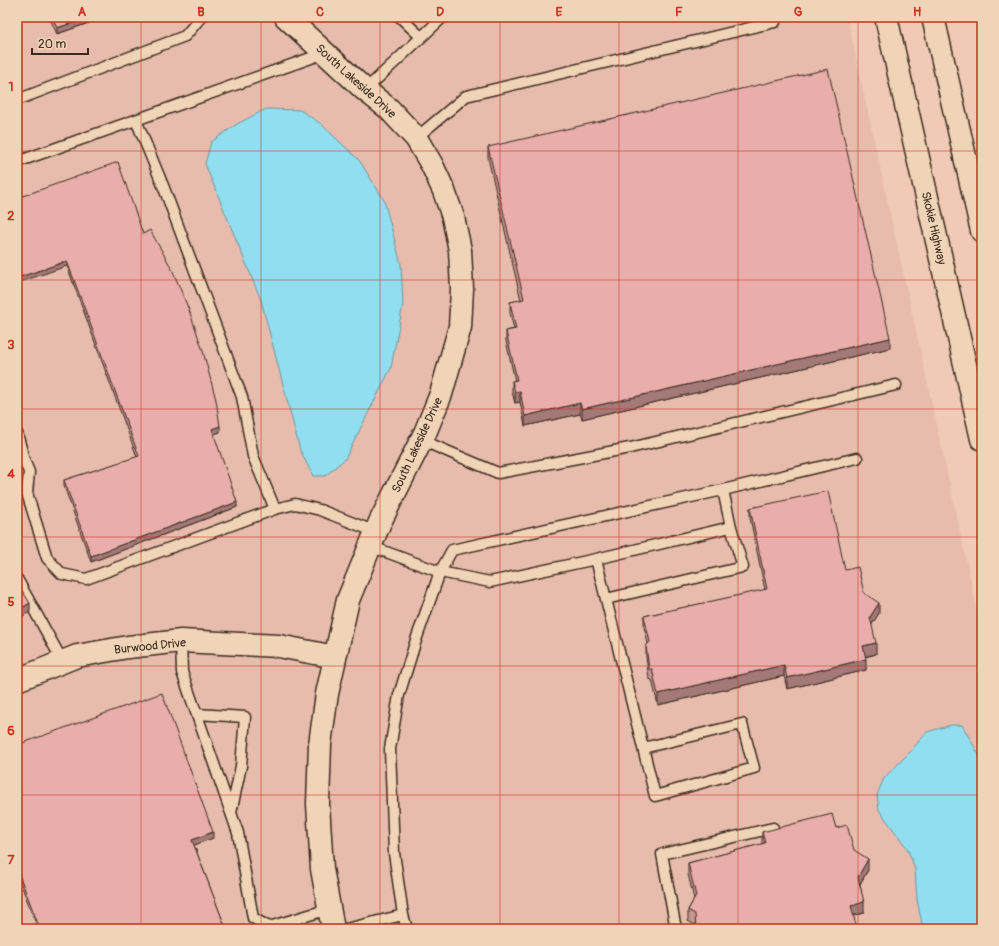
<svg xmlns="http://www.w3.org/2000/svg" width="999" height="946" font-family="Pangolin,sans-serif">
	<rect width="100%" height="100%" fill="#f0cab6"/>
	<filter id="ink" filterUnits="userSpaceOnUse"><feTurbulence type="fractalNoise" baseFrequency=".025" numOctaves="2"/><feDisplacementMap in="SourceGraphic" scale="8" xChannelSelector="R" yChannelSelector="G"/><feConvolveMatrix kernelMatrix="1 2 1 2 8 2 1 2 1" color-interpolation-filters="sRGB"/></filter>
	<g filter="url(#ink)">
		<!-- built -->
		<path fill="#e7bcad" d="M17,17H847L982,632V929H17Z"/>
		<!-- water -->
		<path fill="#91def1" stroke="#6f969d" d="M266,109L300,110L320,123L359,160L384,200L401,264L403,304L391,368L345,459L325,476H313L300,450L261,300L205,164L211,142L237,124Z
			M951,725H962L982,760V929H923L917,900L915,869L907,848L879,810L877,795L884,778L909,753L927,732Z"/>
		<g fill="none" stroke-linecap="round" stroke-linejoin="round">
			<defs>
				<path id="lane" d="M400,17L421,37
					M365,90L443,17
					M17,100L185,36L201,17
					M136,120L164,188L242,397L253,456L275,509
					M416,138L466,96L775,22
					M17,162L325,53
					M17,433L24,460L29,472L27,493L47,558L62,574L86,579L275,509L295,504L320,510L376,532
					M421,440L498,473L630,448L896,385
					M370,546L440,572L490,582L596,559L731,527L723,490
					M596,559C615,638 635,717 655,796L754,768L742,724L643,748
					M17,579L63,662
					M606,599L743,567L731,527
					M181,641L182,672L238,833L253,918L269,927L329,909
					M197,714L245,717L241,766L231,813
					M346,929L403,915
					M407,929L403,915L394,853L390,749L399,695L416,640L440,572L452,550L723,490L857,458
					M676,929L662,854L773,828"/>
				<path id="secondary" d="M286,17L365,90L389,109L416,138L432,165L444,191L453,217L460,250L462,289L460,327L441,394L425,433L380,522L348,600L327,694L320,744L318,804L322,869L333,929
					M17,680L77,656L128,647L181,641L279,646L335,657"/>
				<path id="highway" d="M886,17L982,439
					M933,17L982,231"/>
			</defs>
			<!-- lane casing -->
			<use href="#lane" stroke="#3b2a1e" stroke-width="13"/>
			<!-- secondary casing -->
			<use href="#secondary" stroke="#3b2a1e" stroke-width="25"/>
			<!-- highway casing -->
			<use href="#highway" stroke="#3b2a1e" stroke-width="25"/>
			<!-- lane -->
			<use href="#lane" stroke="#f0d4b7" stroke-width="10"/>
			<!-- secondary -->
			<use href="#secondary" stroke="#f0d4b7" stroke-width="22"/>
			<!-- highway -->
			<use href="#highway" stroke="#f0d4b7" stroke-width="22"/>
		</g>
		<!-- wall -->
		<path fill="#c89694" stroke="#3b2a1e" d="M49,17H106L57,34Z
			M488,147L890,348L582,419L580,414L525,426L520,402L515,403L512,392V381H515L506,341V331L514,329L510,313V302L521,300L488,158Z
			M17,198L143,234L220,432L213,434L237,507L91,562L64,486V480L137,457L67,266Z
			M750,508L845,570L864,593L879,613L871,625L876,654L865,657L866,670L787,689L784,676L658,705L652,680L649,679L646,657V646L648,644L644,627V616L765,590L750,518Z
			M17,745L213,838L194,845L226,929H38L17,874Z
			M836,828L868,870L860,884L864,913L853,916L857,929H696L695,925L688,921V910L694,899L688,874V863L762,844V832Z"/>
		<!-- shaded-wall -->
		<path fill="#a37a78" stroke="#3b2a1e" d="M90,17H106L57,34V28Z
			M67,261V266L17,283V278Z
			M890,338V348L582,419V409Z
			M520,391V402L515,403V392Z
			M580,403V414L525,426V416Z
			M220,426V432L212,435V429Z
			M237,502V507L91,562V556Z
			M30,603V612L17,619V611Z
			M879,603V613L870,628V617Z
			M876,643V654L863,657V646Z
			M866,659V670L787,689V678Z
			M784,665V676L658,705V694Z
			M213,832V838L192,846V840Z
			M868,859V870L858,887V877Z
			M864,902V913L851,916V906Z
			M776,926V929H761Z"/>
		<!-- building -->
		<path fill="#e9aeac" stroke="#3b2a1e" d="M52,17H90L57,28Z
			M828,69L890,338L582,409L580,403L525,416L520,391L515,392L512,381L517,380L506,331L516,329L510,302L524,299L488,147Z
			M118,162L143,234L150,230L172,269L189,310L203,351L216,400L220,426L212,429L237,502L91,556L64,480L139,456L67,261L17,278V198Z
			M828,491L845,570L858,567L864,593L879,603L870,617L876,643L863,646L866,659L787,678L784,665L658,694L652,669H649L646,646L650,642L644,616L767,589L750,508Z
			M17,583L30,603L17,611Z
			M162,693L213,832L192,840L226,929H40L17,869V745Z
			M832,814L836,828L847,825L854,850L868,859L858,877L864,902L851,906L857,929H777L776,926L761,929H696L695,914L688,910L696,896L688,863L765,843L762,832Z"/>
	</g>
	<!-- grid -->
	<path fill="none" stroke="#c8321e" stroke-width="1" stroke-opacity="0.55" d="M141,17V929M261,17V929M380,17V929M500,17V929M619,17V929M738,17V929M858,17V929M17,151H982M17,280H982M17,409H982M17,537H982M17,666H982M17,795H982"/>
	<g text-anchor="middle" stroke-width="4" stroke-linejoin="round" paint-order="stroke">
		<!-- street labels -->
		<g font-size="12" fill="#3b2a1e" stroke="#f0d4b7">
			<text transform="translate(356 81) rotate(42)" y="4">South Lakeside Drive</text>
			<text transform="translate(934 228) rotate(77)" y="4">Skokie Highway</text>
			<text transform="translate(417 445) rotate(-65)" y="4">South Lakeside Drive</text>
			<text transform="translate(150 646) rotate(-6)" y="4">Burwood Drive</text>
		</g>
	</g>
	<!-- margin -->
	<rect width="999" height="946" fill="none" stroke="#f0d4b7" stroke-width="44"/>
	<!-- scale -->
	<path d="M32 48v6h56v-6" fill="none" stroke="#3b2a1e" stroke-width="2"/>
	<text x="38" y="48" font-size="12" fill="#3b2a1e" stroke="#f0d4b7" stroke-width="3" paint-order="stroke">20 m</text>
	<rect x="22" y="22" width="955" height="902" fill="none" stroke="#c8321e" stroke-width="1.5"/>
	<g font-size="13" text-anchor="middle" font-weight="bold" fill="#c8321e">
		<text x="82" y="16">A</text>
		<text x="201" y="16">B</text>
		<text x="320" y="16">C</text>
		<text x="440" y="16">D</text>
		<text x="559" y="16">E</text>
		<text x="679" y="16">F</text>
		<text x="798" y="16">G</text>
		<text x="917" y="16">H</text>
		<text x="11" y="91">1</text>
		<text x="11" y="220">2</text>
		<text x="11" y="349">3</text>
		<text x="11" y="478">4</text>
		<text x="11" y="606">5</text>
		<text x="11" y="735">6</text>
		<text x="11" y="864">7</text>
	</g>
</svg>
